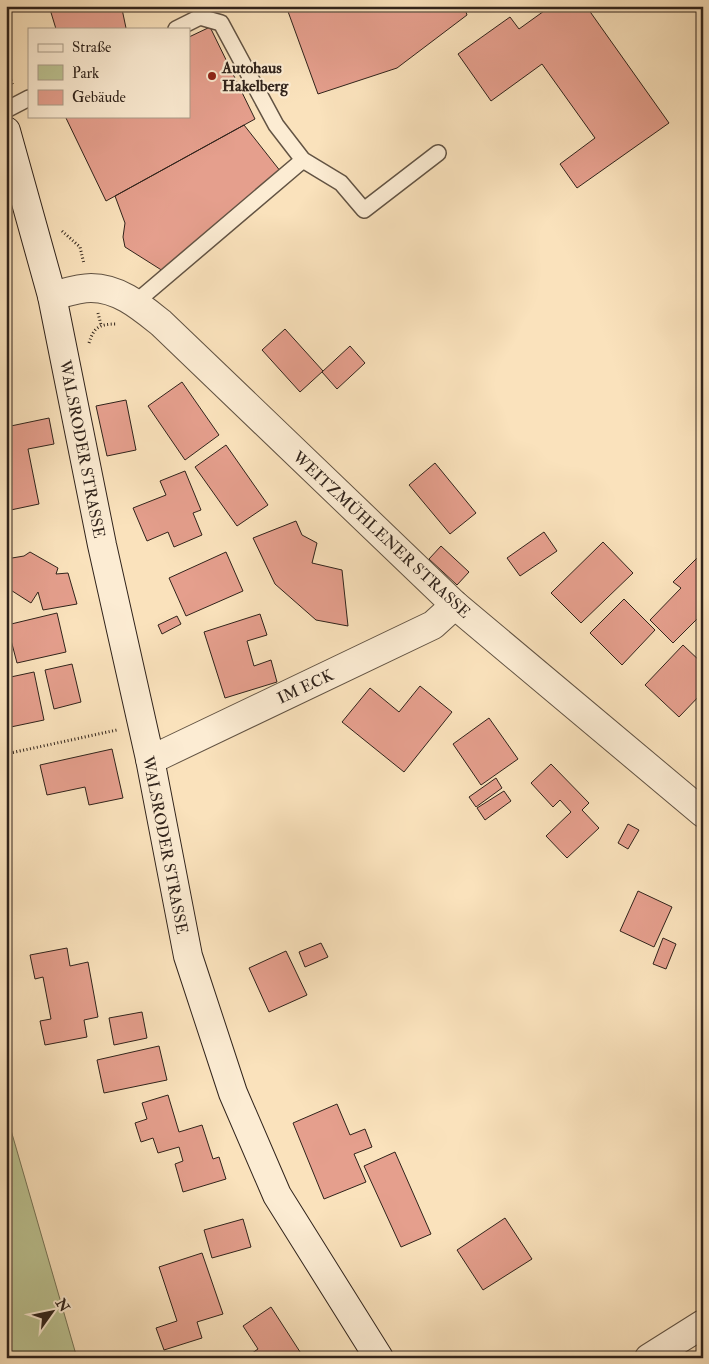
<svg xmlns="http://www.w3.org/2000/svg" width="709" height="1364" font-family="'IM FELL Double Pica',serif">
	<rect width="100%" height="100%" fill="#fae2bc"/>
	<filter id="stains"><feTurbulence type="fractalNoise" baseFrequency=".004" numOctaves="4"/><feColorMatrix values="0 0 0 0 .2 0 0 0 0 .09 0 0 0 0 .02 0 0 0 .5 -.17"/></filter>
	<radialGradient id="worn" r=".72"><stop offset=".6" stop-color="#630" stop-opacity="0"/><stop offset="1" stop-color="#630" stop-opacity=".3"/></radialGradient>
	<!-- green -->
	<path fill="#bcc392" stroke="#767356" d="M6,1113L77,1358H6Z"/>
	<!-- building -->
	<path fill="#e59f8d" stroke="#30231b" d="M49,6H132L122,9L126,28L123,29H56Z
		M286,6H464L467,15L397,68L318,94Z
		M551,6H586L669,123L577,188L560,164L595,138L542,64L491,101L458,54L510,17L519,29Z
		M210,27L255,119L106,201L65,116H189V37Z
		M244,125L281,172L163,271L125,247L123,237L125,223L115,196Z
		M285,329L323,371L300,392L262,350Z
		M350,346L365,363L337,389L322,372Z
		M182,382L219,435L185,460L148,406Z
		M126,400L136,450L107,456L96,406Z
		M49,418L54,444L28,449L39,504L6,511V427Z
		M226,445L268,505L237,526L195,467Z
		M435,463L476,513L450,534L409,485Z
		M185,471L201,510L193,513L202,535L174,547L168,532L147,541L133,508L166,495L160,481Z
		M296,521L302,535L317,543L312,563L342,570L348,626L316,620L275,584L253,538Z
		M544,532L557,551L520,576L507,558Z
		M603,542L633,573L581,623L551,593Z
		M441,546L469,572L457,585L429,559Z
		M30,552L58,568L56,574L68,573L77,604L43,610L38,592L31,603L6,587V559L24,556Z
		M226,552L243,591L186,616L169,578Z
		M697,558L703,564V613L673,643L650,620L681,588L673,582Z
		M624,599L655,630L622,665L590,633Z
		M57,613L66,652L17,663L7,625Z
		M260,614L267,635L247,641L254,666L271,660L277,682L225,698L204,632Z
		M177,616L181,624L162,634L158,625Z
		M683,645L703,664V692L679,717L645,685Z
		M72,664L81,702L54,709L45,670Z
		M34,672L44,720L6,728V678Z
		M420,686L452,712L404,772L342,722L370,688L399,712Z
		M489,718L518,759L481,785L453,744Z
		M112,749L123,798L89,805L85,787L47,795L40,765Z
		M551,764L589,803L582,810L599,828L567,858L546,836L571,812L560,800L553,807L531,783Z
		M496,778L502,788L476,807L469,797Z
		M504,791L511,801L485,820L477,808Z
		M628,824L639,830L628,849L618,843Z
		M638,891L672,907L654,947L620,931Z
		M663,938L676,944L666,969L653,964Z
		M321,943L328,957L305,967L299,952Z
		M67,948L70,966L88,962L98,1017L84,1020L87,1037L45,1045L40,1021L51,1019L43,977L35,979L30,955Z
		M286,951L307,995L269,1012L249,968Z
		M142,1012L147,1038L114,1045L109,1018Z
		M159,1046L167,1080L104,1093L97,1060Z
		M168,1095L179,1132L202,1125L213,1159L219,1157L226,1179L183,1192L175,1164L183,1161L179,1147L158,1153L153,1138L141,1142L135,1123L147,1119L142,1103Z
		M337,1104L350,1135L365,1129L372,1147L354,1154L366,1182L324,1199L293,1123Z
		M395,1152L431,1234L401,1247L364,1166Z
		M505,1218L532,1259L483,1290L457,1250Z
		M243,1219L251,1247L212,1258L204,1230Z
		M202,1253L223,1314L197,1322L202,1338L164,1350L156,1328L177,1321L159,1267Z
		M271,1307L304,1358H245L258,1349L243,1326Z"/>
	<g fill="none" stroke-linecap="round" stroke-linejoin="round">
		<defs>
			<path id="service" d="M6,110L29,98
				M303,160L341,183L364,210L438,153
				M136,302L303,160L276,125L221,23L200,17L176,29"/>
			<path id="minor" d="M150,759L161,755L433,625L455,605
				M649,1358L703,1324"/>
			<path id="tertiary" d="M52,296C64,293 79,288 91,288C119,288 141,307 161,323L455,605L703,813"/>
			<path id="secondary" d="M6,131L52,296L102,545L150,759L188,956L233,1093L277,1195L379,1358"/>
		</defs>
		<!-- service casing -->
		<use href="#service" stroke="#625343" stroke-width="18"/>
		<!-- minor casing -->
		<use href="#minor" stroke="#625343" stroke-width="30"/>
		<!-- tertiary casing -->
		<use href="#tertiary" stroke="#625343" stroke-width="30"/>
		<!-- secondary casing -->
		<use href="#secondary" stroke="#30231b" stroke-width="30"/>
		<!-- path -->
		<path stroke="#30231b" stroke-width="3" stroke-dasharray="1 2.5" stroke-linecap="butt" d="M6,67L13,86
			M62,231L80,247L84,264
			M98,313L101,325
			M89,343C94,327 99,324 117,324
			M6,754L117,730"/>
		<!-- service -->
		<use href="#service" stroke="#fcecd3" stroke-width="15"/>
		<!-- minor -->
		<use href="#minor" stroke="#fcecd3" stroke-width="28"/>
		<!-- tertiary -->
		<use href="#tertiary" stroke="#fcecd3" stroke-width="28"/>
		<!-- secondary -->
		<use href="#secondary" stroke="#fcecd3" stroke-width="28"/>
	</g>
	<!-- markers -->
	<circle fill="#8f2418" stroke="#fcecd3" stroke-width="2" cx="212" cy="76" r="5"/>
	<g text-anchor="middle" stroke-width="4.5" stroke-linejoin="round" paint-order="stroke">
		<!-- poi labels -->
		<g font-size="16" font-weight="bold" fill="#30231b" stroke="#fcecd3" text-anchor="start">
			<text x="222" y="73">Autohaus<tspan x="222" dy="18">Hakelberg</tspan></text>
		</g>
		<!-- street labels -->
		<g font-size="16" fill="#30231b" stroke="#fcecd3">
			<text transform="translate(83 449) rotate(79)" y="6">WALSRODER STRASSE</text>
			<text transform="translate(382 534) rotate(43)" y="6">WEITZMÜHLENER STRASSE</text>
			<text transform="translate(305 686) rotate(-25)" y="6">IM ECK</text>
			<text transform="translate(166 845) rotate(79)" y="6">WALSRODER STRASSE</text>
		</g>
	</g>
	<!-- margin -->
	<rect width="709" height="1364" fill="none" stroke="#fae2bc" stroke-width="25"/>
	<rect x="8" y="8" width="694" height="1349" fill="none" stroke="#30231b" stroke-width="2.5"/>
	<rect x="12" y="12" width="684" height="1339" fill="none" stroke="#30231b"/>
	<!-- legend -->
	<rect x="28" y="28" width="162" height="90" fill="#fcecd3" stroke="#aa9c89"/>
	<rect x="38" y="44" width="25" height="8" fill="#fcecd3" stroke="#aa9c89"/>
	<text x="72" y="52" font-size="15" fill="#30231b">Straße</text>
	<rect x="38" y="65" width="25" height="15" fill="#bcc392" stroke="#aa9c89"/>
	<text x="72" y="78" font-size="15" fill="#30231b">Park</text>
	<rect x="38" y="90" width="25" height="15" fill="#e59f8d" stroke="#aa9c89"/>
	<text x="72" y="102" font-size="15" fill="#30231b">Gebäude</text>
	<!-- north arrow -->
	<g transform="translate(52 1312) rotate(57)" stroke="#fcecd3" stroke-width="4" paint-order="stroke">
	<path d="M0-4L9 19L0 12L-9 19Z" fill="#30231b"/>
	<text y="-8" font-size="14" font-weight="bold" text-anchor="middle" fill="#30231b">N</text>
	</g>
	<rect width="100%" height="100%" filter="url(#stains)"/>
	<rect width="100%" height="100%" fill="url(#worn)"/>
</svg>
